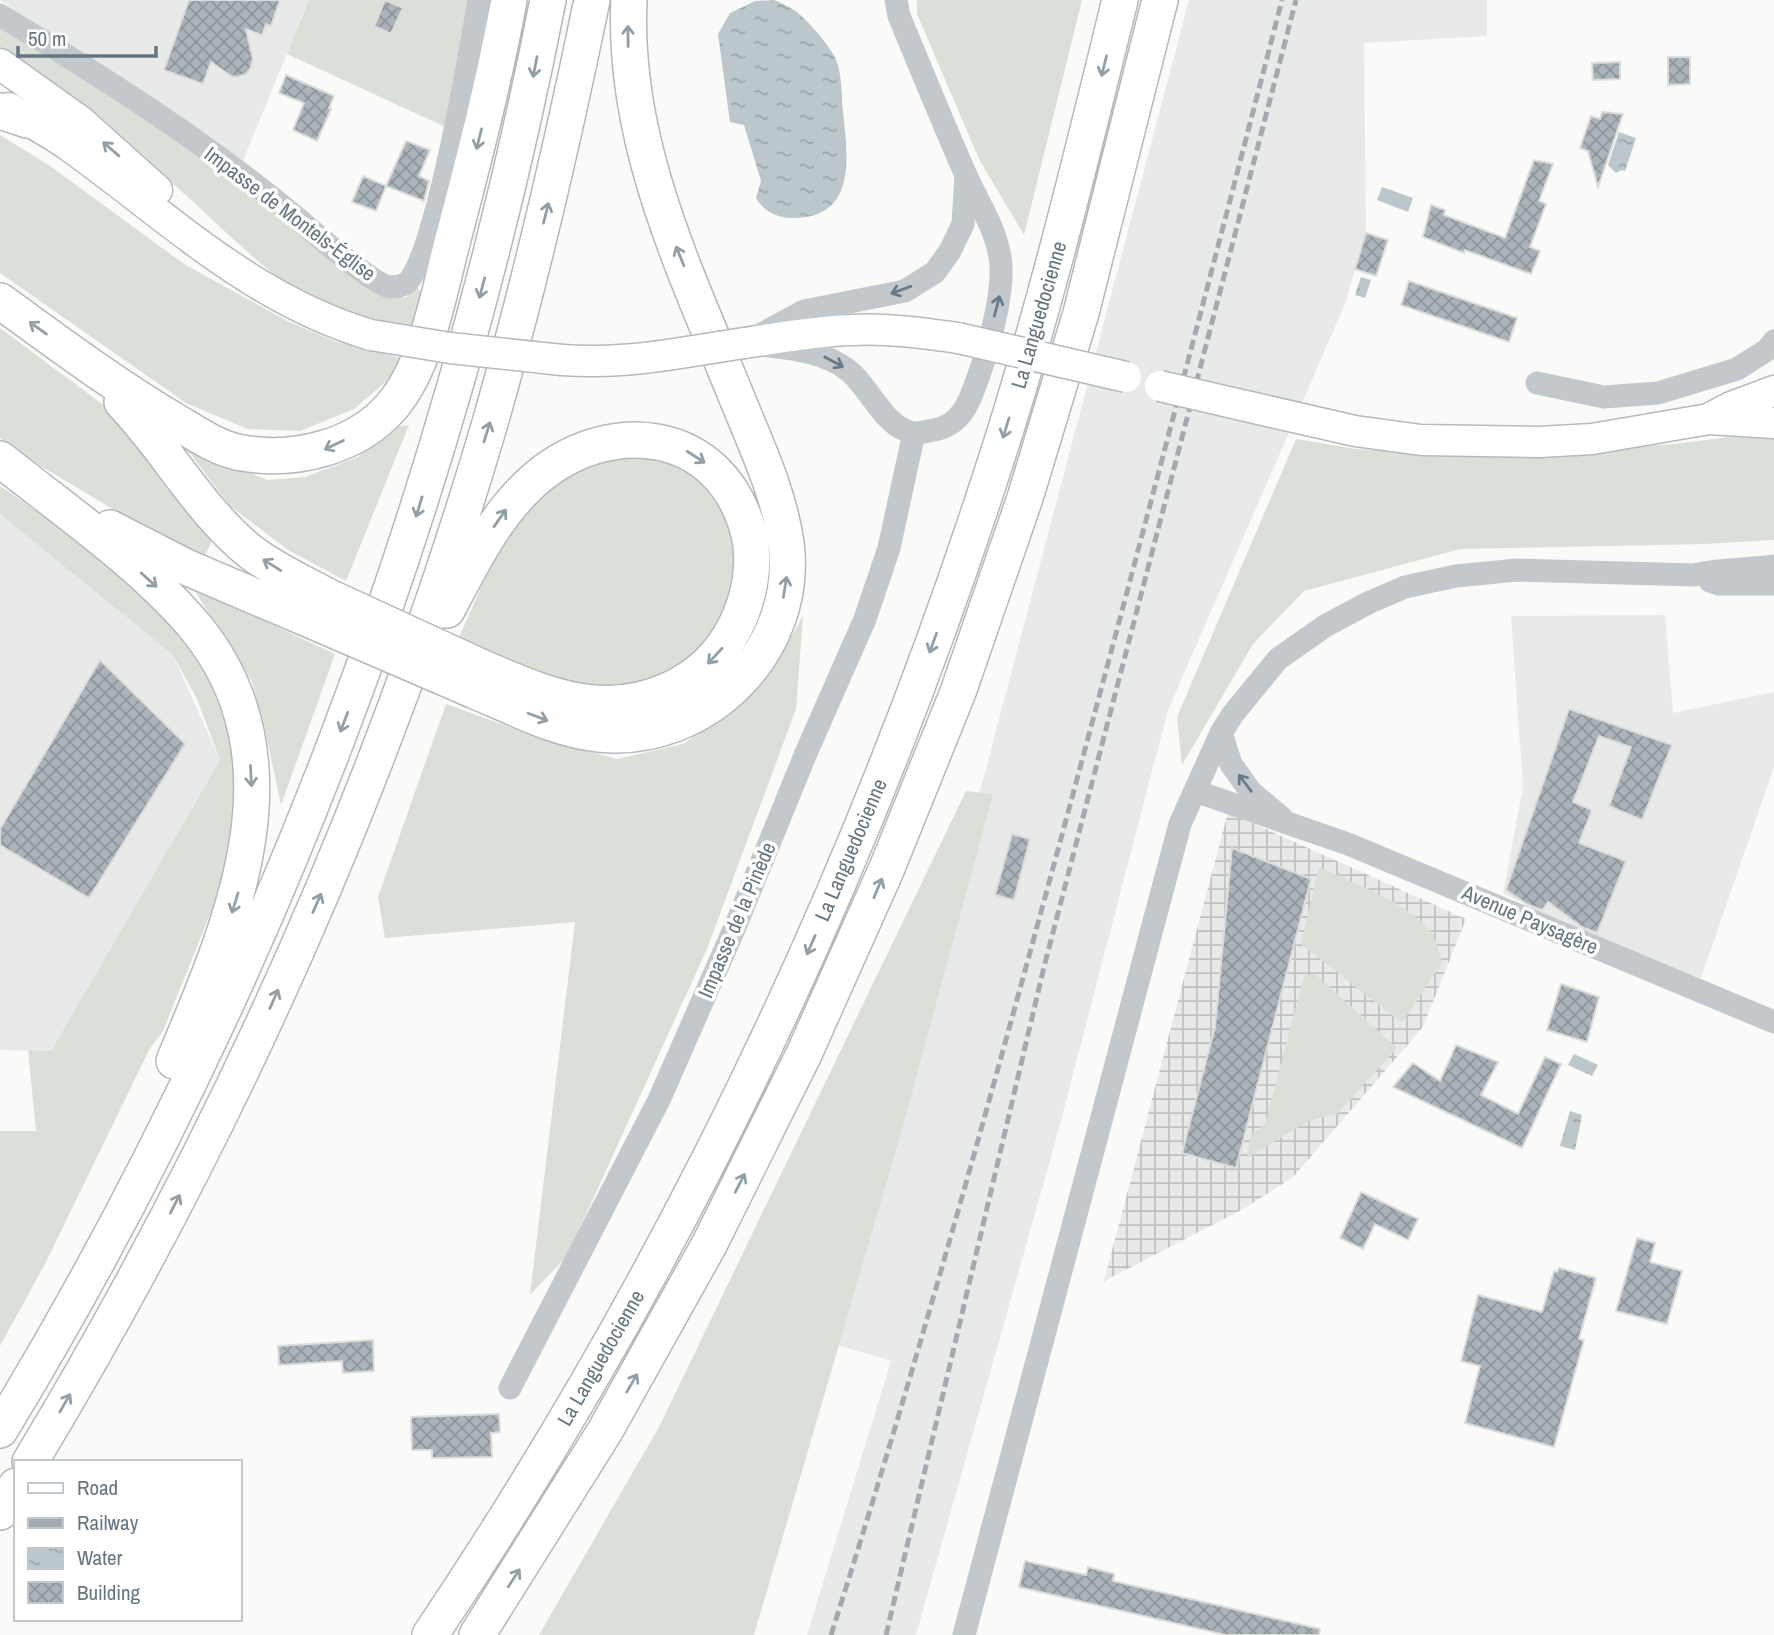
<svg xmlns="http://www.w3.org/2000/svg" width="1774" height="1635" font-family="'Archivo Narrow',sans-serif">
	<defs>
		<pattern id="industrial-grid" width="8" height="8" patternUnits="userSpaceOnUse" patternTransform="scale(1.75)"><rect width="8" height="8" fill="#e8e9e9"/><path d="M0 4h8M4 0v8" fill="none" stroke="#c0c1c2"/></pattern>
		<pattern id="water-ripples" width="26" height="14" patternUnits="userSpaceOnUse" patternTransform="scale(1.75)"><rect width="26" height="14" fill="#bbc7cb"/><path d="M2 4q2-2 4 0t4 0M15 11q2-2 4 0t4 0" fill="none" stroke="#9ca6aa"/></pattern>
		<pattern id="building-cross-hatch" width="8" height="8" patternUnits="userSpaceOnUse" patternTransform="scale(1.75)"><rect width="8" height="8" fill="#aab3b9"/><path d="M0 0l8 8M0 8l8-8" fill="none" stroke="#8e969c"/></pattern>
	</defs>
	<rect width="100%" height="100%" fill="#fafaf8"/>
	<!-- built -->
	<path fill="#e8e9e9" d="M0,0H309L240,168L114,77Z
		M1189,0H1487V36L1364,43L1366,233L1345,304L1168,710L1058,1132L916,1635H807L891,1361L834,1344Z
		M0,514L173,655L220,760L51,1051L0,1050Z
		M1665,615L1673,713L1774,692V767L1701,978L1589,939L1503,893L1523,787L1511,616Z"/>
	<!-- industrial -->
	<path fill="url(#industrial-grid)" d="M1228,812L1466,919L1423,1027L1293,1177L1245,1208L1104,1281Z"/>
	<!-- grass -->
	<path fill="#dadfd7" d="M309,0H487L465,136L287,54Z
		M917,0H1082L1024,235L979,159L917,14Z
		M0,27L197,150L382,293L405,298L417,287L421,292L413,327C384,322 341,317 315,303C267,275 222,227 180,190C123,139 63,91 0,48Z
		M0,135L50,166L184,264L287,321L337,342L401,358L389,379L354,409L300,431L248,429L186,403L0,273Z
		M0,328L133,427L214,536L202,562L17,452L0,438Z
		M409,425L346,581L288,550L230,506L180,440L225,464L268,480L305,477L358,457L393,427Z
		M1729,437L1774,439V540L1704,544L1460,549L1304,591L1253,644L1182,765L1177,717L1296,439L1356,449L1481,456L1675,444Z
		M640,455L692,470L720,503L730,526L736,552L735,576L730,602L718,626L702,648L681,667L635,686L586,690L458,640L495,555L523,513L543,491L582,465Z
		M0,486L109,562L201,656L222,706L235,751L239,789L225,877L163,1031L149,1050L46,1262L0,1346V1131H36L28,1050L51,1051L220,760L197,699L173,655L0,514Z
		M193,588L335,654L281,805L268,743L252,682Z
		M803,616L796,709L707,949L567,1256L530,1295L575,922L385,938L378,897L446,704L540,738L617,759L683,744L728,714L770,674Z
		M966,791L993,794L901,1133L754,1635H539L659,1427Z
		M1319,867C1350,881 1418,907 1434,937C1438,945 1440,955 1442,963L1402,1023L1301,944Z
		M1315,974L1397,1048L1338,1113L1309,1121L1247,1158L1251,1135L1265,1124L1304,976Z"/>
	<!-- water -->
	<path fill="url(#water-ripples)" d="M774,0C781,3 788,6 794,10C804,16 828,44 833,54C843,70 841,94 843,112C848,158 857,219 791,218C776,218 764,211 756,198L761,181L744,125L730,122L718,34L730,13L755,1Z
		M1619,132L1636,138L1625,171L1622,170L1616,173L1608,165Z
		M1382,187L1413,198L1408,212L1377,200Z
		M1361,277L1371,280L1365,298L1355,295Z
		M1574,1054L1598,1065L1592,1076L1568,1065Z
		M1570,1111L1582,1115L1575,1150L1560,1146Z"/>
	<!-- building -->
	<path fill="url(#building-cross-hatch)" stroke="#dcdcda" stroke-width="2" d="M189,0H280L271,26L266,24L262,35L246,29L253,60L250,69L246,74L237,77L231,76L211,62L203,84L164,70Z
		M385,0L403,8L391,34L374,26Z
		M1668,57H1690V84L1668,85Z
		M1620,62V79L1593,80L1592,63Z
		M286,75L334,96L329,108L331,109L317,141L293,130L304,103L279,93Z
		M1602,112L1623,114L1598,187L1588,151L1580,148L1591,116L1600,119Z
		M406,141L430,150L419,176L429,181L424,201L386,186Z
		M1534,160L1553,164L1539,201L1546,204L1530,247L1540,251L1531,274L1465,250L1464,253L1423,237L1431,205L1445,210L1444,215L1505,238Z
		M363,176L386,186L376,211L352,202Z
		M1366,233L1388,240L1376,276L1355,269Z
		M1409,281L1517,318L1509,342L1401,305Z
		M100,660L185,744L89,898L0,845V829Z
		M1569,709L1672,745L1642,820L1609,806L1631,747L1599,736L1573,802L1592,810L1579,843L1626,861L1597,933L1582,927L1548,902L1542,910L1527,904L1506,890Z
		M1012,834L1030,839L1014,900L995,895Z
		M1232,848L1311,879L1236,1168L1182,1153L1215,1027Z
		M1561,984L1599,997L1587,1042L1547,1030Z
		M1456,1045L1498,1062L1481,1095L1518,1114L1545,1057L1561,1064L1522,1148L1393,1087L1413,1063L1440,1081Z
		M1361,1192L1418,1219L1408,1240L1375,1224L1363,1249L1340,1238Z
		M1637,1238L1655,1243L1650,1262L1682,1271L1667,1324L1616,1311Z
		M1559,1268L1596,1278L1579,1339L1584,1340L1554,1447L1465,1423L1480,1366L1461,1361L1478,1295L1542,1312L1554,1271L1557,1272Z
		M373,1340L374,1371L343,1373L342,1361L279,1365L278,1346Z
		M499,1414L500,1432L491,1433L492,1457L432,1458V1450H412L411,1417Z
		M1025,1561L1086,1575L1088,1567L1114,1574L1113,1581L1320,1629L1319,1635H1226L1019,1587Z"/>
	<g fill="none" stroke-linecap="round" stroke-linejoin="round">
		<defs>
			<path id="major" d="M0,64L80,121L157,190
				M9,108C28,121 49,132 68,145C166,215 252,300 371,335
				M744,343C780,338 815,331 851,330C887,328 923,333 958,338
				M562,360C606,363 644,359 687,352
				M1224,401L1355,431L1421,440L1539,442L1592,439L1709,419L1774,423
				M1710,418L1731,407L1774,391"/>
			<path id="highway" d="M0,111L27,120
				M0,301C57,342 114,385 175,421C195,433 218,449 242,453C294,462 356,448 392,406C426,367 439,293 452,243C473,163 494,82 509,0
				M122,402C168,450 200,512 252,553C276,571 305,584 331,598
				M0,459C64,510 145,566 197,629C304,762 231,925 174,1061
				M110,528L186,567L322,625
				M447,610C471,565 493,518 531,483C606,414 722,426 749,534C756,565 749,600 735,627C706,685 641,712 578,701C545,695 514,681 483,668
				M475,691C514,707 556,730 599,734C705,745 800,650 786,543C779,493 756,445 737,398C685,270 622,142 629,0
				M0,1430C266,992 450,502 548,0
				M30,1462C226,1137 383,787 490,423C530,283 563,142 592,0
				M0,1512L16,1486
				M430,1635C669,1280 855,891 988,485C1041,325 1080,163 1120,0
				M477,1635L605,1431L709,1245L804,1054L887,868L958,692L1025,498L1081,313L1160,0"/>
		</defs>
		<!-- major casing -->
		<use href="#major" stroke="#b5babe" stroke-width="33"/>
		<!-- highway casing -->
		<use href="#highway" stroke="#b4b9bd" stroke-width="38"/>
		<!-- minor -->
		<path stroke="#c3c8cc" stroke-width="23" d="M0,15C102,76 205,142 297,218C313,232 372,284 390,287C395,287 401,286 405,284C434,269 472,42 479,0
			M758,336L804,311L905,291L935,272L950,251L963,224L966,176
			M769,346C796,349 827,353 849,371C871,389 884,427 913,433C918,433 925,432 929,431C954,428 965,413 973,391C986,358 1006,292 1000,257C995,226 977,201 965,173C942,121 921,69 899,16L896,0
			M1537,383L1604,397L1658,393L1737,369L1767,350L1774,341
			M1710,581L1719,584H1774
			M1221,733L1231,764L1251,792L1281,817
			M1195,791L1348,844L1774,1022
			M510,1388L659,1100L735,927L806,753L865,619L889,548L914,433
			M964,1635L1180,824L1221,733L1233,714L1278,659L1325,626L1368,603L1405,587L1456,576L1517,570L1694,575C1722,568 1746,570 1774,566"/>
		<!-- major -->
		<use href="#major" stroke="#fff" stroke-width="30"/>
		<!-- highway -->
		<use href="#highway" stroke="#fff" stroke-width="35"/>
		<!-- rail -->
		<path stroke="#a2aab0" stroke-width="5" stroke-dasharray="10 5" stroke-linecap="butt" d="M831,1635C913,1378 985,1118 1056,857C1133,572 1208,286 1282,0
			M886,1635L1044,967L1296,0"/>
		<defs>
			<path id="major-bridge" d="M371,335L450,348L562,360
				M958,338L1126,377
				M687,352L744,343
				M1160,386L1224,401"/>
			<path id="highway-bridge" d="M331,598L483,668
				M322,625L475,691"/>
		</defs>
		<!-- major-bridge casing -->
		<use href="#major-bridge" stroke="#b5babe" stroke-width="33" stroke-linecap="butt"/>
		<!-- highway-bridge casing -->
		<use href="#highway-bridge" stroke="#b4b9bd" stroke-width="38" stroke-linecap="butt"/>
		<!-- major-bridge -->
		<use href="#major-bridge" stroke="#fff" stroke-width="30"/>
		<!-- highway-bridge -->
		<use href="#highway-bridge" stroke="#fff" stroke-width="35"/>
	</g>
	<!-- one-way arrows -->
	<defs><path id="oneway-shaft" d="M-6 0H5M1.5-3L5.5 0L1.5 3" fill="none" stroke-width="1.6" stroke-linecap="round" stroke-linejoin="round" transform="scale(1.75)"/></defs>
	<g stroke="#939fa8">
		<use href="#oneway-shaft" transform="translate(628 36) rotate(-91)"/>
		<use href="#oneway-shaft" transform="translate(1104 66) rotate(104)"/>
		<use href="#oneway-shaft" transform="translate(535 67) rotate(101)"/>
		<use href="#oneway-shaft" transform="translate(479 139) rotate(104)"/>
		<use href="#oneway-shaft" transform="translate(111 149) rotate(-139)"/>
		<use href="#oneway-shaft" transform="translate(546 213) rotate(-76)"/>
		<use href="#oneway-shaft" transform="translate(680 256) rotate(-112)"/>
		<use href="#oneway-shaft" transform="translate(482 288) rotate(105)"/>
		<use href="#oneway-shaft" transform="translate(38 328) rotate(-145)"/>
		<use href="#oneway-shaft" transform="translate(1006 428) rotate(107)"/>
		<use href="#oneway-shaft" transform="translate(487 432) rotate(-73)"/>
		<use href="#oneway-shaft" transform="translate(334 445) rotate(154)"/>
		<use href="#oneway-shaft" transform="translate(696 457) rotate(33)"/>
		<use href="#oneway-shaft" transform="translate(419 507) rotate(107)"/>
		<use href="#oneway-shaft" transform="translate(500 518) rotate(-55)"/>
		<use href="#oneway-shaft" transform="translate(272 565) rotate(-148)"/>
		<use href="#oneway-shaft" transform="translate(149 580) rotate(42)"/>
		<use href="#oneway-shaft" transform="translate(785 587) rotate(-81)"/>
		<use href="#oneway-shaft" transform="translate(933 643) rotate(110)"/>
		<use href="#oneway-shaft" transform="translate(715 656) rotate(133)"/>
		<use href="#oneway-shaft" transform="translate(538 717) rotate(21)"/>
		<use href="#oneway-shaft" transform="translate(344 722) rotate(111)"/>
		<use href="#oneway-shaft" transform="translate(251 776) rotate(87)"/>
		<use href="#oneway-shaft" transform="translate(878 888) rotate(-67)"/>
		<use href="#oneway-shaft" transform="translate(235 903) rotate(107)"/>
		<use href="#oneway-shaft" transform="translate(317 903) rotate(-66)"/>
		<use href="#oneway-shaft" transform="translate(811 945) rotate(114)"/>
		<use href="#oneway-shaft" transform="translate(274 999) rotate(-66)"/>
		<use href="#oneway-shaft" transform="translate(740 1183) rotate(-63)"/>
		<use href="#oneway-shaft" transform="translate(175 1204) rotate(-63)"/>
		<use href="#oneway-shaft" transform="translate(632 1383) rotate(-60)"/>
		<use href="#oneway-shaft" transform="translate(65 1403) rotate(-60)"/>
		<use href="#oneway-shaft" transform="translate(514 1578) rotate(-57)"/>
	</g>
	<g stroke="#6a7a87">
		<use href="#oneway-shaft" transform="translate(901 290) rotate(160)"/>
		<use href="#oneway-shaft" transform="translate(997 306) rotate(-75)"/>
		<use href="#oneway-shaft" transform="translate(834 362) rotate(28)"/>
		<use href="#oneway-shaft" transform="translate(1245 783) rotate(-127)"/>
	</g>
	<g text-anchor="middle" stroke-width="7" stroke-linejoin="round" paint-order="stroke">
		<!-- street labels -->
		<g font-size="21" fill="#657683" stroke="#fff">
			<text transform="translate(290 214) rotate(37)" y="7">Impasse de Montels-Église</text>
			<text transform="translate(1039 315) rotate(-74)" y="7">La Languedocienne</text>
			<text transform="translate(851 850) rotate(-67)" y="7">La Languedocienne</text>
			<text transform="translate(737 920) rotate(-67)" y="7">Impasse de la Pinède</text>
			<text transform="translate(1530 920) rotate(23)" y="7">Avenue Paysagère</text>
			<text transform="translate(601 1358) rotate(-60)" y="7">La Languedocienne</text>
		</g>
	</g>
	<!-- legend -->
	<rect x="14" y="1460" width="228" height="161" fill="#ffffff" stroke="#c1c8cd" stroke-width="2"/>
	<rect x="28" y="1483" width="35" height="10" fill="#ffffff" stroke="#c1c8cd" stroke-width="2"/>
	<text x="77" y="1495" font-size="21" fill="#657683">Road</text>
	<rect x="28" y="1518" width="35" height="10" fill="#a2aab0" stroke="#c1c8cd" stroke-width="2"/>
	<text x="77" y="1530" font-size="21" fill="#657683">Railway</text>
	<rect x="28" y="1548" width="35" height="21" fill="url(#water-ripples)" stroke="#c1c8cd" stroke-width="2"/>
	<text x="77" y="1565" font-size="21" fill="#657683">Water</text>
	<rect x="28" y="1582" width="35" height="21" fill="url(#building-cross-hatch)" stroke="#c1c8cd" stroke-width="2"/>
	<text x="77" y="1600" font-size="21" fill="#657683">Building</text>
	<!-- scale -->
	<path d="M18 46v10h138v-10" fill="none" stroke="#657683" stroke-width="3.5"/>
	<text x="28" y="46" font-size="21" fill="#657683" stroke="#ffffff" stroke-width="5" paint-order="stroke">50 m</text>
</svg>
